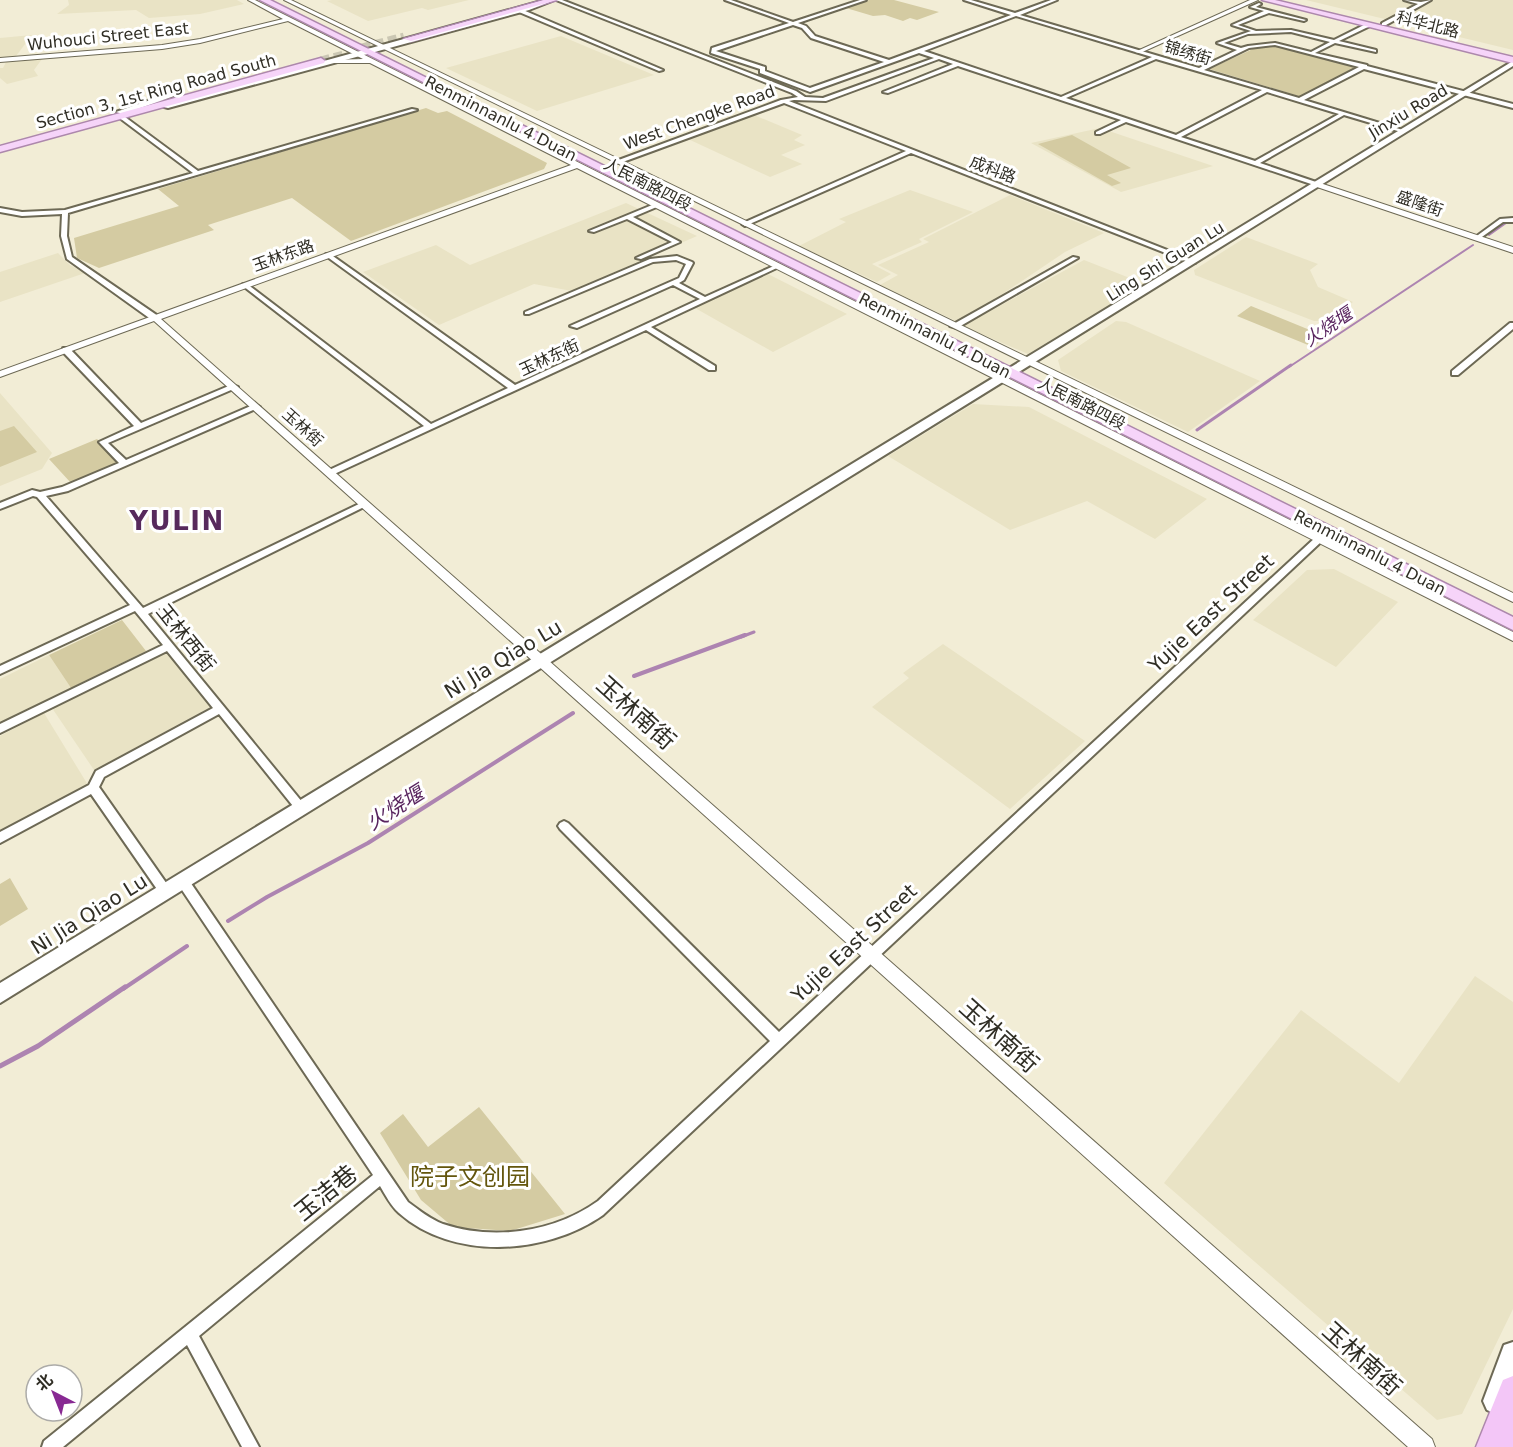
<svg xmlns="http://www.w3.org/2000/svg" width="1513" height="1447" font-family="'DejaVu Sans','Noto Sans SC',sans-serif">
	<rect width="100%" height="100%" fill="#f2edd6"/>
	<!-- built -->
	<path fill="#e9e3c5" d="M68,0H237L244,4L200,14L149,18L136,10L57,14L69,5Z
		M332,0H469L428,10L422,8L368,21L327,1Z
		M1306,0H1513V50Z
		M32,35L16,56L0,58V38Z
		M561,36L654,75L537,111L446,68Z
		M42,59L34,70L38,76L7,84L0,78V68H3L6,62Z
		M754,115L802,135L794,140L805,145L781,155L802,164L770,177L688,139Z
		M1100,128L1213,166L1121,192L1031,143Z
		M910,190L973,212L919,239L922,242L872,264L891,274L877,282L799,246L846,222L839,219Z
		M1010,195L1104,233L1065,252L1001,295L956,321L880,285L898,275L878,265L929,242L923,239Z
		M626,203L697,236L572,291L534,284L439,325L363,272L436,245L470,265Z
		M1246,237L1318,264L1310,270L1318,287L1353,302L1324,321H1314L1195,275L1194,270Z
		M58,253L70,265L85,273L0,302V272Z
		M1084,260L1145,284L1028,354L963,326Z
		M768,274L847,314L773,352L695,308Z
		M1116,321L1126,322L1260,381L1188,432L1061,371L1058,360Z
		M0,393L52,453L42,469L0,486Z
		M973,404L1029,407L1207,499L1155,539L1087,501L1010,530L888,456Z
		M1334,569L1398,602L1336,667L1253,620L1307,570Z
		M943,644L1085,741L1010,809L872,707L909,678L903,673Z
		M165,651L212,706L94,770L52,708Z
		M49,655L71,688L0,723V679Z
		M44,713L88,785L0,832V736Z
		M1475,976L1513,1002V1309L1462,1414L1437,1420L1164,1183L1301,1010L1399,1083Z"/>
	<!-- green -->
	<path fill="#d4cba2" d="M869,0H894L939,12L917,20L910,18L903,21L885,15L873,16L846,8Z
		M1271,46L1290,48L1359,66L1302,97L1209,69L1253,49Z
		M426,108L438,113L447,111L547,163L544,169L351,241L292,198L208,225L214,230L99,268L77,258L74,238L179,206L158,189Z
		M1072,135L1131,168L1107,175L1121,183L1112,186L1038,144Z
		M1251,306L1327,337L1313,347L1237,316Z
		M14,426L37,452L0,467V431Z
		M97,439L119,462L71,483L49,459Z
		M122,620L146,651L71,688L49,655Z
		M10,878L28,909L0,926V884Z
		M479,1107L565,1214L510,1231L453,1227L421,1200L380,1133L403,1114L428,1147Z"/>
	<g fill="none" stroke-linecap="round" stroke-linejoin="round">
		<!-- stream-far3 -->
		<path stroke="#ad84b1" stroke-width="2" d="M1489,235L1506,223
			M1289,367L1473,245"/>
		<!-- stream-far2 -->
		<path stroke="#ad84b1" stroke-width="3" d="M1197,430L1291,365
			M741,637L754,632"/>
		<!-- stream-far1 -->
		<path stroke="#ad84b1" stroke-width="4" d="M634,676L745,635
			M228,921L267,897L368,843L573,713
			M123,989L187,946"/>
		<!-- stream -->
		<path stroke="#ad84b1" stroke-width="5" d="M0,1066L38,1046L125,987"/>
		<!-- primary-tunnel -->
		<path stroke="#cbc7b3" stroke-width="9" stroke-dasharray="9 4.5" stroke-linecap="butt" d="M362,48L404,37
			M321,61L374,47"/>
		<defs>
			<path id="minor" d="M556,0H562L796,91L805,97L823,98L934,58L919,53L810,92L760,73V69L711,53L712,48L789,23L725,0H731L793,22L860,0H866L798,23L806,26L815,36L889,60L1011,15L964,0H971L1015,13L1051,0H1057L1020,15L1199,68L1237,50L1217,43L1251,31L1232,25L1264,11L1250,7L1259,3L1261,4L1256,7L1306,20L1304,21L1269,13L1238,25L1256,31L1291,30L1334,40L1366,24H1370V26L1339,41L1376,50V52L1335,43L1315,53L1367,65V66L1513,104V108L1364,69L1304,100L1406,131L1401,132L1344,115L1260,163L1319,183L1320,184L1317,186L1126,122L1100,134H1096V132L1121,120L958,66L888,93L883,92L953,64L939,59L826,101L794,100L789,101L1195,261V263H1191L911,153L745,226L742,224L743,223L906,151L784,103L620,163H616V161L781,100L798,97L792,93ZM1016,16L1152,57L1061,97L924,51ZM793,25L802,28L811,38L884,62L810,88L765,71V67L716,51ZM1291,32L1330,42L1311,52L1275,43L1248,46L1241,48L1224,43L1248,34ZM1275,45L1359,67L1299,98L1204,70L1249,48ZM1156,59L1262,90L1176,135L1066,98ZM1267,92L1339,114L1255,161L1181,137Z
				M1404,0L1421,2L1431,0L1386,25H1382V23L1418,4Z
				M519,10H523L663,70L659,71L519,12Z
				M412,109L417,110L68,213L67,236L72,257L158,316V320H152L67,259L61,236L62,214L22,216L0,212V208L22,212L65,210L193,173L121,119V117H125L198,171Z
				M657,203L659,204V206L633,217L680,242L641,259L636,258L672,242L627,219L594,232L589,231Z
				M1513,218V222H1503L1479,239L1474,238L1500,219Z
				M326,254H330L515,385L700,299L673,285L577,328L570,326L679,278L686,264L676,260L653,262L529,314H525V312L650,259L677,256L692,262L693,263L684,280L679,283L705,297L776,265L781,266L651,327L715,366V370H709L646,330L330,476L326,473L327,471L424,426L243,286V284H247L431,424L508,388L326,256Z
				M1073,257L1078,258L957,328L950,326Z
				M1510,323H1513V329L1458,375H1452V371Z
				M63,348H69L141,423L231,385L238,387L108,443L126,460L253,405H256L260,407L68,491L46,496L143,608L361,503H367L368,505L148,614L307,808L305,811L301,813L297,811L219,714L104,777L99,787L169,887L171,891L169,895L165,896L161,895L91,794L0,843V832L89,785L96,771L213,708L167,651L0,733V724L163,645L135,611L0,674V666L130,605L37,497L33,496L0,509V503L32,490L40,492L62,487L119,463L99,442L134,426L63,352Z
				M1319,536L1323,539L1322,541L603,1215C546,1255 453,1261 399,1213C391,1206 386,1196 380,1186L199,1336L259,1447H242L187,1345L63,1447H42L44,1441L373,1175L178,884L176,880L178,876L182,875L186,876L408,1202C419,1210 430,1219 443,1224C494,1241 555,1232 598,1201L770,1041L560,829L558,826L560,823L564,821L568,823L779,1032L1316,537Z"/>
			<path id="tertiary" d="M248,0H255L291,18L1513,632V641L577,168L161,319L1432,1439L1435,1447H1408L154,321L0,377V371L571,165L370,63H330L332,60L363,59L288,21L200,43L162,49L0,62V58L162,45L200,39L283,19Z
				M284,0H291L1513,593V602Z
				M1250,0H1258L1140,53L1135,52Z
				M1317,182L1513,247V253L1314,186V182Z"/>
			<path id="secondary" d="M545,0L552,1L529,10L168,108L161,106Z
				M1513,61V66L0,1003V983Z
				M173,92L180,94L123,114L116,112Z
				M1513,1342V1389L1505,1410L1496,1414L1487,1410L1483,1401L1504,1345Z"/>
			<path id="primary" d="M260,0H270L1513,617V630Z
				M544,0H557L411,41L404,39Z
				M1262,0H1275L1513,57V63Z
				M321,58L325,61L324,63L0,152V146Z"/>
			<path id="trunk" d="M1513,1376V1447H1476L1503,1380Z"/>
		</defs>
		<!-- minor casing -->
		<use href="#minor" stroke="#6d6955" stroke-width="4"/>
		<!-- tertiary casing -->
		<use href="#tertiary" stroke="#6d6955" stroke-width="2"/>
		<!-- secondary casing -->
		<use href="#secondary" stroke="#6d6955" stroke-width="4"/>
		<!-- primary casing -->
		<use href="#primary" stroke="#ad88ac" stroke-width="3"/>
		<!-- trunk casing -->
		<use href="#trunk" stroke="#ad88ac" stroke-width="3"/>
		<!-- minor -->
		<use href="#minor" fill="#fff" fill-rule="evenodd"/>
		<!-- tertiary -->
		<use href="#tertiary" fill="#fff" fill-rule="evenodd"/>
		<!-- secondary -->
		<use href="#secondary" fill="#fff" fill-rule="evenodd"/>
		<!-- primary -->
		<use href="#primary" fill="#f6d4f9" fill-rule="evenodd"/>
		<!-- trunk -->
		<use href="#trunk" fill="#f3c6f7" fill-rule="evenodd"/>
	</g>
	<g text-anchor="middle" stroke-width="6" stroke-linejoin="round" paint-order="stroke">
		<!-- far-street labels -->
		<g font-size="16" fill="#302e25" stroke="#fff">
			<text transform="translate(1428 24) rotate(14)" y="6">科华北路</text>
			<text transform="translate(108 36) rotate(-6)" y="6">Wuhouci Street East</text>
			<text transform="translate(1188 52) rotate(17)" y="6">锦绣街</text>
			<text transform="translate(156 91) rotate(-15)" y="6">Section 3, 1st Ring Road South</text>
			<text transform="translate(1408 111) rotate(-31)" y="6">Jinxiu Road</text>
			<text transform="translate(699 117) rotate(-20)" y="6">West Chengke Road</text>
			<text transform="translate(501 118) rotate(27)" y="6">Renminnanlu 4 Duan</text>
			<text transform="translate(993 169) rotate(21)" y="6">成科路</text>
			<text transform="translate(648 184) rotate(27)" y="6">人民南路四段</text>
			<text transform="translate(1420 203) rotate(19)" y="6">盛隆街</text>
			<text transform="translate(283 255) rotate(-20)" y="6">玉林东路</text>
			<text transform="translate(1165 261) rotate(-32)" y="6">Ling Shi Guan Lu</text>
			<text transform="translate(935 335) rotate(27)" y="6">Renminnanlu 4 Duan</text>
			<text transform="translate(549 357) rotate(-25)" y="6">玉林东街</text>
			<text transform="translate(1082 403) rotate(27)" y="6">人民南路四段</text>
			<text transform="translate(303 427) rotate(42)" y="6">玉林街</text>
			<text transform="translate(1370 552) rotate(27)" y="6">Renminnanlu 4 Duan</text>
		</g>
		<!-- far-water labels -->
		<g font-size="18" font-style="italic" fill="#59255f" stroke="#fff">
			<text transform="translate(1328 327) rotate(-34)" y="6">火烧堰</text>
		</g>
		<!-- street labels -->
		<g font-size="20" fill="#302e25" stroke="#fff">
			<text transform="translate(1211 613) rotate(-43)" y="7">Yujie East Street</text>
			<text transform="translate(186 638) rotate(51)" y="7">玉林西街</text>
			<text transform="translate(503 659) rotate(-31)" y="7">Ni Jia Qiao Lu</text>
			<text transform="translate(89 914) rotate(-32)" y="7">Ni Jia Qiao Lu</text>
			<text transform="translate(854 943) rotate(-43)" y="7">Yujie East Street</text>
		</g>
		<!-- water labels -->
		<g font-size="21" font-style="italic" fill="#59255f" stroke="#fff">
			<text transform="translate(395 808) rotate(-32)" y="7">火烧堰</text>
		</g>
		<!-- near-street labels -->
		<g font-size="24" fill="#302e25" stroke="#fff">
			<text transform="translate(636 713) rotate(42)" y="8">玉林南街</text>
			<text transform="translate(999 1036) rotate(42)" y="8">玉林南街</text>
			<text transform="translate(326 1193) rotate(-39)" y="8">玉洁巷</text>
			<text transform="translate(1362 1359) rotate(42)" y="8">玉林南街</text>
		</g>
		<!-- near-park labels -->
		<g font-size="24" fill="#64560d" stroke="#fff">
			<text x="470" y="1185">院子文创园</text>
		</g>
		<!-- district labels -->
		<g font-size="26" font-weight="bold" letter-spacing="1.5" fill="#57295c" stroke="#fff">
			<text x="177" y="530">YULIN</text>
		</g>
	</g>
	<!-- north arrow -->
	<g transform="translate(54 1393) rotate(318)"><circle r="28" fill="#ffffff" stroke="#acaba8" stroke-width="1.5"/>
	<path d="M0-4.5L10 22L0 15L-10 22Z" fill="#882993"/>
	<text y="-9" font-size="16" font-weight="bold" text-anchor="middle" fill="#302e25">北</text>
	</g>
</svg>
